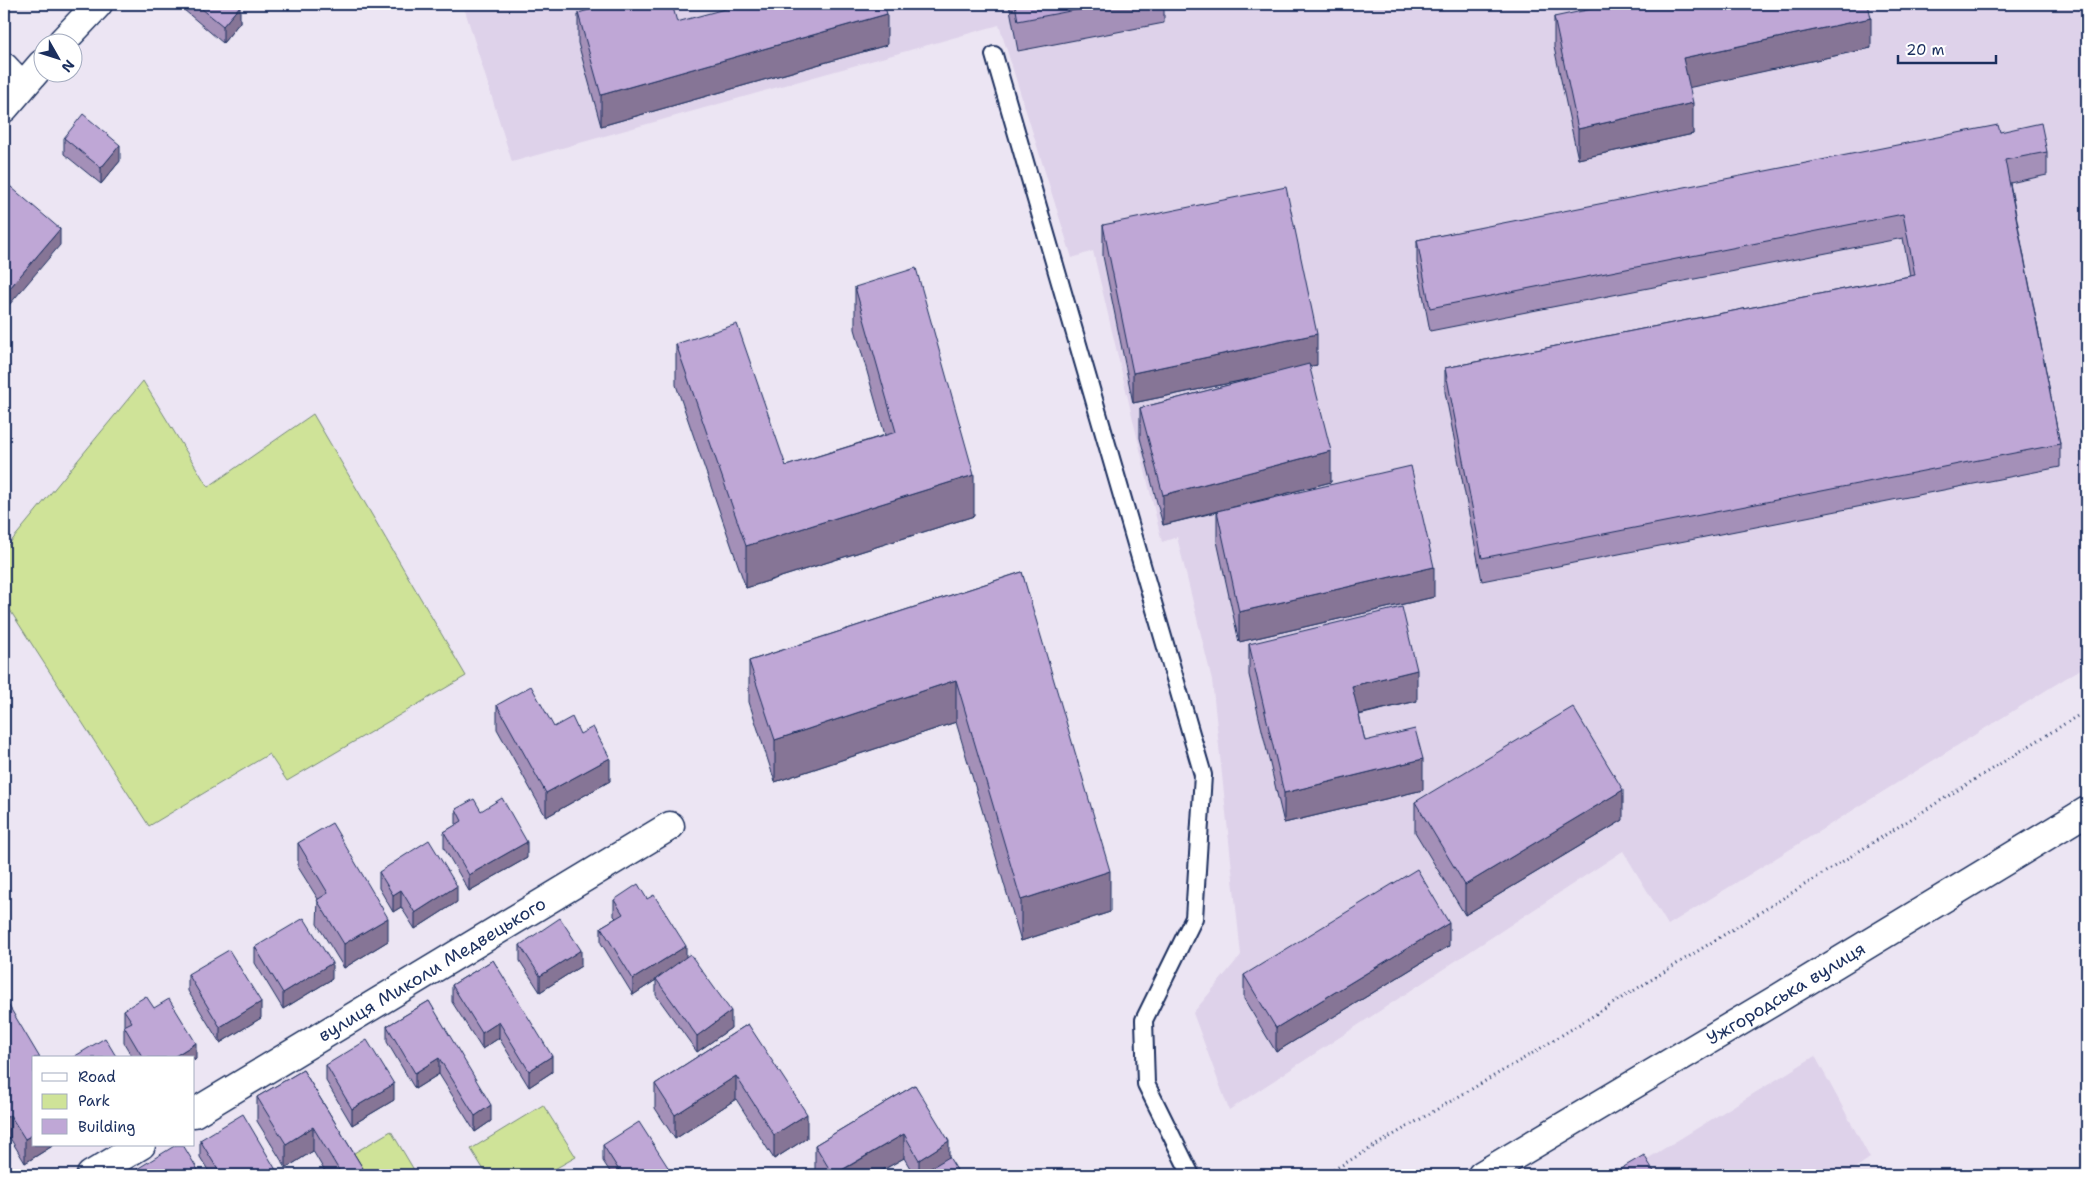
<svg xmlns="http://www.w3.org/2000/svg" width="2091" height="1179" font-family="'Shantell Sans',sans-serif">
	<rect width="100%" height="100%" fill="#ece5f3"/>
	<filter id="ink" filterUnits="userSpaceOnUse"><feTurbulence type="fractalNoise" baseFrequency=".02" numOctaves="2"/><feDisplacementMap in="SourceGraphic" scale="10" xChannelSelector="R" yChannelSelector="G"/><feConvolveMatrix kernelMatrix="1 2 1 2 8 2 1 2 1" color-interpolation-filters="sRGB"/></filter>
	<g filter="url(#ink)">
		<!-- built -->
		<path fill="#ded2ea" d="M463,4H2087V665L1668,925L1623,851L1229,1110L1193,1013L1241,955L1212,680L1177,537L1162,542L1093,251L1072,258L999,25L512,162Z
			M1815,1056L1870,1158L1845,1175H1621Z"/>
		<!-- green -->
		<path fill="#cfe398" stroke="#75897b" d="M143,381L208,487L313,414L466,676L287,781L269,754L149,826L4,601V550Z
			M543,1105L576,1157L553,1170L556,1175H487L471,1149Z
			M391,1131L417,1175H360L349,1156Z"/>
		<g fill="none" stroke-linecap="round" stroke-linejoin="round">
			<defs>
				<path id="lane" d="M994,55L1203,775L1194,918L1144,1020L1146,1084L1191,1175"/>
				<g id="street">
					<path d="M62,42L98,4"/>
					<path d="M4,67L22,86"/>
					<path d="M4,108L42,64"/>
					<path id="s1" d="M194,1113L670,826"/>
					<path d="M91,1175L141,1145"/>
				</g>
				<g id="secondary">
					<path id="s2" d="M1482,1175L1774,1001L2087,811"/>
				</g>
			</defs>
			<!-- lane casing -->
			<use href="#lane" stroke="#1b2f5e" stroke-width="20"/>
			<!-- street casing -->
			<use href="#street" stroke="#1b2f5e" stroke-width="31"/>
			<!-- secondary casing -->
			<use href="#secondary" stroke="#1b2f5e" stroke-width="31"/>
			<!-- path -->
			<path stroke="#1b2f5e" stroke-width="3" stroke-dasharray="1 4" stroke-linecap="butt" d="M1325,1175L1533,1053L2087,710"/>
			<!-- lane -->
			<use href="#lane" stroke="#fff" stroke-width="16"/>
			<!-- street -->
			<use href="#street" stroke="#fff" stroke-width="28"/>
			<!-- secondary -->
			<use href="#secondary" stroke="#fff" stroke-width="28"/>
		</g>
		<!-- wall -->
		<path fill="#a490b8" stroke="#1b2f5e" d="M177,4H238L240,22L223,43Z
			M1009,4H1164V23L1018,51Z
			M578,13L887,45L601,126L578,43Z
			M1554,17L1871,48L1689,87L1693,134L1578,159L1554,47Z
			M2000,132L2047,152V175L2010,183L2060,444V467L1482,581L1445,392V368L1910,276L1903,238L1430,331L1417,263V240Z
			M64,138L120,161L101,184L64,154Z
			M1103,225L1317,365L1309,366L1331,482L1249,503L1434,597L1239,642L1217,541V512L1163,525L1140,438V408L1264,376L1133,403L1103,256Z
			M855,287L974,516L746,588L676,385V344L786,466L885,435L855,329Z
			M1022,572L1110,912L1021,941L956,722L775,782L749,702V661Z
			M1249,644L1417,701L1359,715L1365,741L1423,790L1284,823L1249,675Z
			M497,705L554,727L580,734L610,781L546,817L497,729Z
			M1415,802L1623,820L1465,915L1415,832Z
			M456,809L481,811L527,858L469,891L444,848V832L456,825Z
			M298,843L388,941L344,968L317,924L318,899L298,867Z
			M379,872L457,902L415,929L401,907L393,912L379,888Z
			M614,900L686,957L731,1028L697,1052L656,995V980L633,995L601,943V927L616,918L614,916Z
			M520,945L581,966L540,992L520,961Z
			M1449,946L1276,1052L1244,999V975Z
			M255,947L332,979L283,1009L255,963Z
			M493,960L552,1072L529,1087L499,1038L482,1049L452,1002V985Z
			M188,974L261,1018L220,1043L188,991Z
			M429,1001L491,1121L475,1132L439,1074L415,1089L387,1042V1026Z
			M4,1003L34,1145H54L25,1163L10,1138L4,1142Z
			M154,1008L196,1059L194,1058H133L124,1043V1010Z
			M748,1024L807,1138L774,1159L736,1099L675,1139L655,1108V1084Z
			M326,1065L394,1100L352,1125L326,1081Z
			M303,1070L367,1175H327L313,1151L286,1168L257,1121V1097Z
			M915,1085L949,1158L960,1175H914L904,1158L874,1175H819L815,1169V1145Z
			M200,1140L279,1175H211L200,1157Z
			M603,1145L673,1175H612L603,1161Z"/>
		<!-- shaded-wall -->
		<path fill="#867596" stroke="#1b2f5e" d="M240,6V22L223,43V26Z
			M887,14V45L601,126V95Z
			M1871,18V48L1683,89V58Z
			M1693,103V134L1578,159V129Z
			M120,145V161L101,184V168Z
			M60,229V245L4,311V295Z
			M1317,334V365L1133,403V373Z
			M1331,451V482L1163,525V495Z
			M974,475V516L746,588V546Z
			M1434,567V597L1239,642V612Z
			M1417,670V701L1352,716V686Z
			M956,680V722L775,782V740Z
			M610,758V781L546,817V793Z
			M1423,759V790L1284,823V793Z
			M1623,790V820L1465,915V885Z
			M527,842V858L469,891V875Z
			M1110,871V912L1021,941V900Z
			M457,886V902L415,929V913Z
			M401,890V907L393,912V895Z
			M388,918V941L344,968V944Z
			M1449,923V946L1276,1052V1028Z
			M686,946V962L656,979V980L633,995V979Z
			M581,950V966L540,992V976Z
			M332,963V979L283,1009V993Z
			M261,1002V1018L220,1043V1027Z
			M731,1011V1028L697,1052V1036Z
			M499,1022V1038L482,1049V1033Z
			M196,1043V1059L194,1061V1058H172Z
			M552,1056V1072L529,1087V1071Z
			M439,1058V1074L415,1089V1073Z
			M736,1076V1099L675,1139V1115Z
			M394,1084V1100L352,1125V1109Z
			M491,1105V1121L475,1132V1116Z
			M807,1114V1138L774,1159V1135Z
			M10,1115V1138L4,1142V1119Z
			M313,1127V1151L286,1168V1144Z
			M34,1134V1145H54L25,1163V1139Z
			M904,1134V1158L874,1175H834Z
			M949,1141V1165L919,1175V1160Z
			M7,1156V1172L4,1174V1157Z"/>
		<!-- building -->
		<path fill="#bfa7d6" stroke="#1b2f5e" d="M196,4H238L240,6L223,26Z
			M611,4H672L677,22L743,4H884L887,14L601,95L578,13Z
			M1015,4H1107L1018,21Z
			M1615,4H1868L1871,18L1683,58L1693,103L1578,129L1554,17Z
			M83,114L120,145L101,168L64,138Z
			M2041,123L2047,152L2005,160L2060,444L1482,558L1445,368L1915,275L1903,214L1430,308L1417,240L1998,125L2000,132Z
			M4,181L60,229L4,295Z
			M1286,187L1317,334L1133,373L1103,225Z
			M916,268L974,475L746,546L676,344L737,324L786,466L896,432L855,287Z
			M1309,364L1331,451L1163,495L1140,408Z
			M1411,466L1434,567L1239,612L1217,511Z
			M1022,572L1110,871L1021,900L956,680L775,740L749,661Z
			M1402,607L1417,670L1352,686L1365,741L1415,729L1423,759L1284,793L1249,644Z
			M531,686L554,727L572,717L580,734L593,727L610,758L546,793L497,705Z
			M1573,707L1623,790L1465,885L1415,802Z
			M502,798L527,842L469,875L444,832L462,821L456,809L474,799L481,811Z
			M332,823L388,918L344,944L317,900L328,893L298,843Z
			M429,840L457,886L415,913L401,890L393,895L379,872Z
			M1417,869L1449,923L1276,1028L1244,975Z
			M638,884L647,899L654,895L686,946L633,979L601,927L623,914L614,900Z
			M304,918L332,963L283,993L255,947Z
			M560,918L581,950L540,976L520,945Z
			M229,950L261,1002L220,1027L188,974Z
			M690,954L731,1011L697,1036L656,979Z
			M493,960L552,1056L529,1071L499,1022L482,1033L452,985Z
			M146,996L154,1008L169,999L196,1043L172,1058H143L124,1026L132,1022L124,1010Z
			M6,1001L40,1058H34V1134L25,1139L10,1115L4,1119V1078L8,1076L4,1069V1003Z
			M429,1001L491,1105L475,1116L439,1058L415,1073L387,1026Z
			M748,1024L807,1114L774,1135L736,1076L675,1115L655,1084Z
			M105,1038L117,1058H72Z
			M367,1040L394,1084L352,1109L326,1065Z
			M303,1070L367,1175H342L313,1127L286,1144L257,1097Z
			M915,1085L949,1141L919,1160L904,1134L833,1175L815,1145Z
			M243,1114L279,1175H241L240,1174L237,1175H221L200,1140Z
			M639,1122L673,1175H622L603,1145Z
			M176,1145H183L201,1175H140L137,1169Z
			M4,1151L7,1156L4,1157Z
			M1644,1155L1656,1175H1610Z
			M949,1157L960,1175H919Z"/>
	</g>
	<g text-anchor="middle" stroke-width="4" stroke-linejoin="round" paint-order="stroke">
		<!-- street labels -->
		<g font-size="18" fill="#1b2f5e" stroke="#fff">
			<text dy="6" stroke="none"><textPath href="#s1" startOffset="278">вулиця Миколи Медвецького</textPath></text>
			<text dy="6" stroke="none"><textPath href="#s2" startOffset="354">Ужгородська вулиця</textPath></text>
		</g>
	</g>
	<!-- margin -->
	<rect width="2091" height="1179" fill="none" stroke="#fff" stroke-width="20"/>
	<rect x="10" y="10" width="2071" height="1159" fill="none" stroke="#1b2f5e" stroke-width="2" filter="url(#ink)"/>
	<!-- legend -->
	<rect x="32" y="1056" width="162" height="90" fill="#ffffff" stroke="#a4acbf"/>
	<rect x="42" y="1073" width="25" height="8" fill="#ffffff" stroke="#a4acbf"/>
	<text x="78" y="1082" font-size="15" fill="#1b2f5e">Road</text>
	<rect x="42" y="1094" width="25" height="15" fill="#cfe398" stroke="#a4acbf"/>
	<text x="78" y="1106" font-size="15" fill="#1b2f5e">Park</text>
	<rect x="42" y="1119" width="25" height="15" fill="#bfa7d6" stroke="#a4acbf"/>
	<text x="78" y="1132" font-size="15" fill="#1b2f5e">Building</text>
	<!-- north arrow -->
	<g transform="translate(58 58) rotate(129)"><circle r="24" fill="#ffffff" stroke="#a4acbf"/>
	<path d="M0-4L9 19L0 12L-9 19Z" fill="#1b2f5e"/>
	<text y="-8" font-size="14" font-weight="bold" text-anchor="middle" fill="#1b2f5e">N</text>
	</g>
	<!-- scale -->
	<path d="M1898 55v8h98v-8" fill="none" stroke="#1b2f5e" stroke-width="2.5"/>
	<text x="1906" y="55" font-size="15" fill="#1b2f5e" stroke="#ffffff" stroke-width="4" paint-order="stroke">20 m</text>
</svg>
